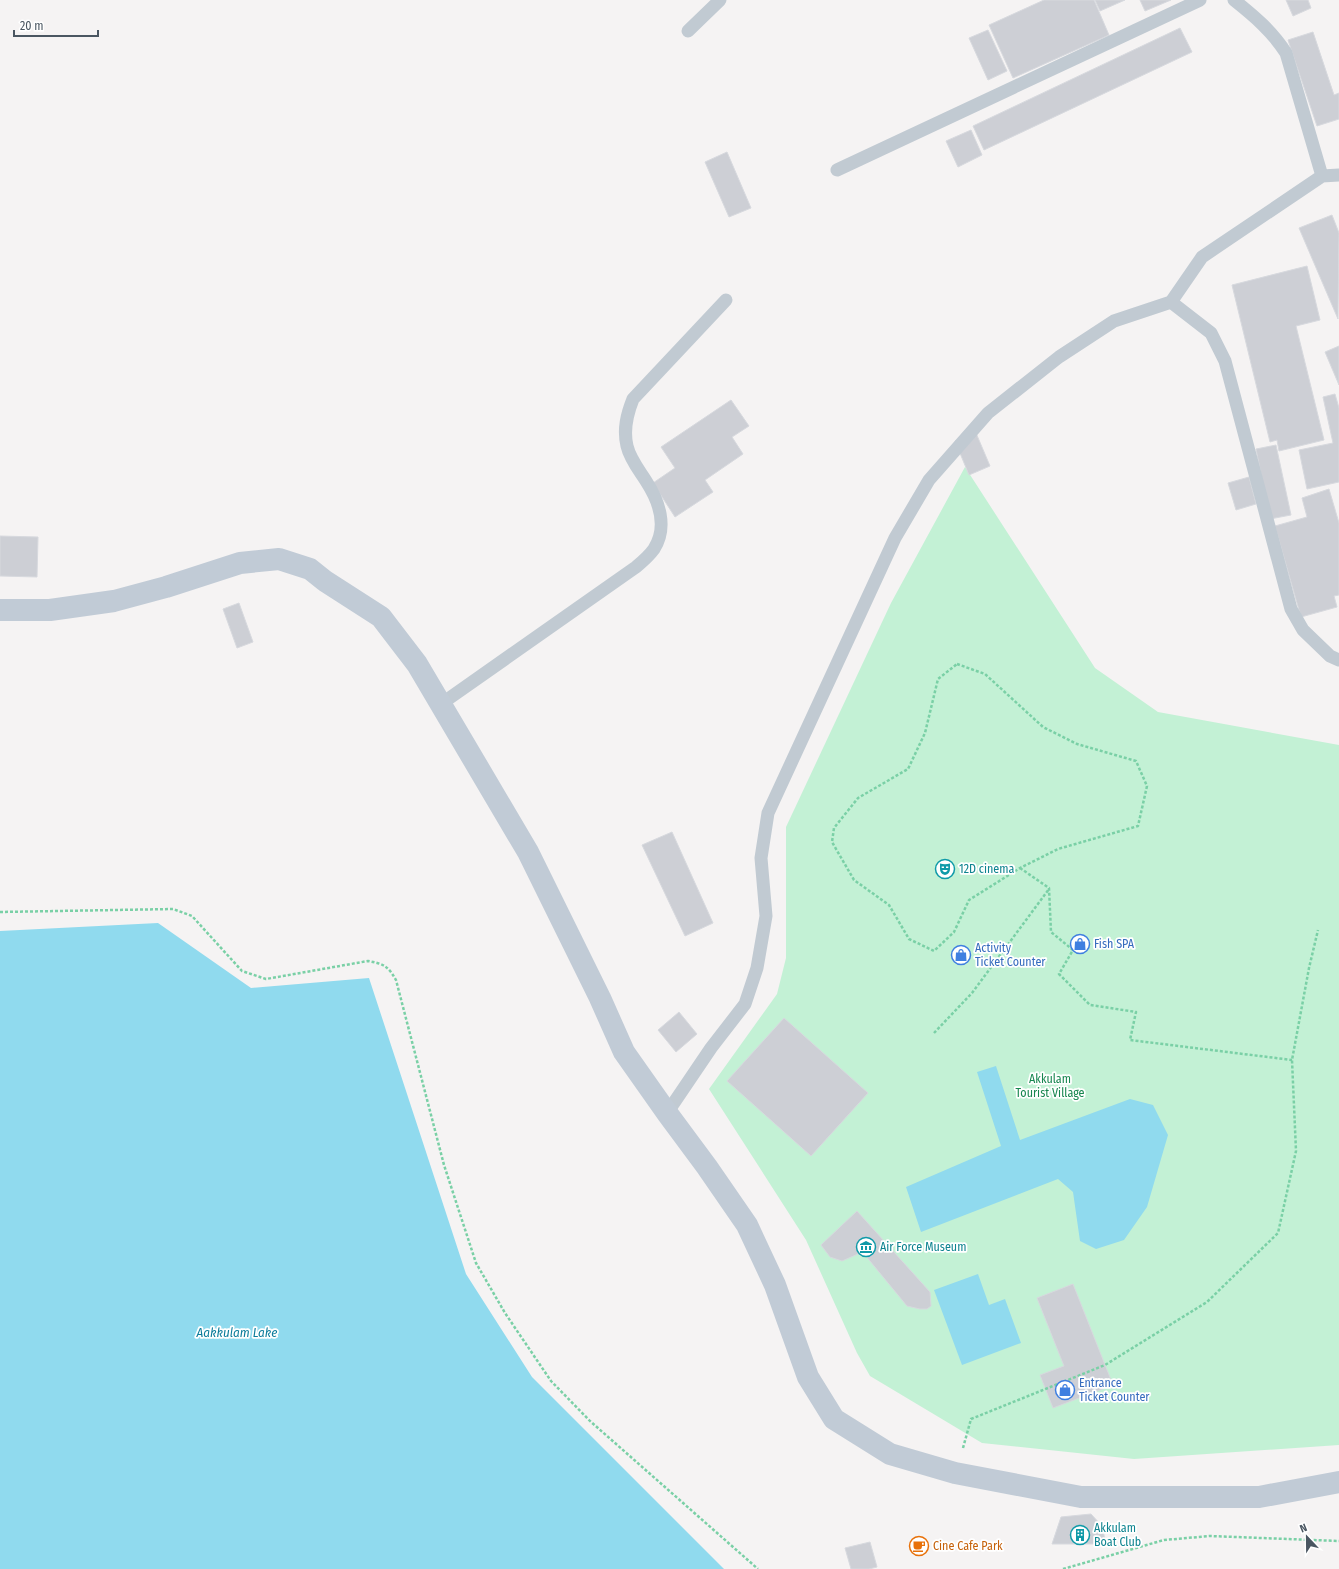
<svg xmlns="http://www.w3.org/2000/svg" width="1339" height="1569" font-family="'Fira Sans Condensed',sans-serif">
	<rect width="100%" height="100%" fill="#f5f3f3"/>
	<!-- green -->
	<path fill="#c3f1d5" d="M965,467L1095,668L1158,712L1339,745V1445L1134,1459L982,1443L870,1376L857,1353L806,1240L709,1089L777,994L786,958V827L891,603Z"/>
	<!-- water -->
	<path fill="#90daee" d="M158,923L251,988L369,978L466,1274L532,1377L724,1569H0V931Z
		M996,1066L1020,1140L1130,1099L1153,1105L1168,1135L1147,1207L1124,1240L1096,1249L1080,1241L1073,1192L1058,1179L921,1232L906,1187L1001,1146L977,1072Z
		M978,1274L989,1305L1005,1299L1021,1343L962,1365L934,1290Z"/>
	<!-- building -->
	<path fill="#cdcfd5" stroke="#d7d9de" d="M1044,0H1094L1109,35L1013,78L989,25Z
		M1095,0H1125L1100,11Z
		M1140,0H1171L1145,11Z
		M1286,0H1308L1311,8L1293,16Z
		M1180,28L1192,52L984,150L973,126Z
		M988,30L1007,71L988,80L969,38Z
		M1313,32L1334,95L1339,93V119L1317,126L1288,40Z
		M971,130L982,155L958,167L946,141Z
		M727,152L751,208L729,217L705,162Z
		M1332,215L1339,233L1338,319L1299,228Z
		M1307,266L1320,320L1296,326L1324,440L1279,451L1277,440L1270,442L1232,285Z
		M1339,346V385L1325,352Z
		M1335,394L1339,408V482L1307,489L1299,450L1333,443L1323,397Z
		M731,400L749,426L732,437L743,454L705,480L713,492L675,517L653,483L675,468L661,447Z
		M976,433L990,466L969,475L955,441Z
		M1276,445L1291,515L1270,519L1256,449Z
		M1249,477L1256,504L1236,510L1228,483Z
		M1329,489L1339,523V595L1334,596L1337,607L1301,617L1275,526L1307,517L1302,498Z
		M0,536L38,537L37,577L0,576Z
		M239,603L253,642L237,648L223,609Z
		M672,832L713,923L685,936L642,845Z
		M679,1012L697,1034L676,1052L658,1030Z
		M784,1018L868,1093L811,1156L727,1081Z
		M857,1211L930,1292L931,1306L927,1309H920L907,1306L865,1255L858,1254L842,1261L830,1257L821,1245Z
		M1073,1284L1113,1385L1053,1408L1040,1375L1064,1366L1037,1298Z
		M1091,1514L1102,1526L1106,1544H1052L1061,1517Z
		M870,1542L877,1567L869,1569H851L845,1548Z"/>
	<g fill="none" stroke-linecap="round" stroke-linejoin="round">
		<!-- path -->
		<path stroke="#7ad0a6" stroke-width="2.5" stroke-dasharray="3 2" stroke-linecap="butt" d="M957,664L985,674L1043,727L1077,744L1136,761L1147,786L1138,826L1058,849L1020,868L969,900L954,932L934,951L909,939L889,905L854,880L832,842L834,828L858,798L908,769L925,733L938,679Z
			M1020,868L1049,888L1051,932L1073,950L1059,974L1090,1005L1136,1012L1130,1040L1292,1060
			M0,912L173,909L192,916L242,971L266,979L368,961C384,964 388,966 396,980L444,1165L476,1263L505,1313L551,1381L590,1421L758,1569
			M934,1033L972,993L1049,889
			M963,1448L971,1419L1105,1365L1207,1302L1278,1233L1296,1151L1292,1060L1309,968L1318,930
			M1063,1569L1164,1540L1210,1536L1339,1541"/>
		<!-- service -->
		<path stroke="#c1cad2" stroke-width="13" d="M1234,0C1254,16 1272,31 1286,53L1322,176
			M688,31L720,0
			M837,170L1200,0
			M1171,302L1211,333L1225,361L1291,609L1303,630L1330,656L1339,660
			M441,704L636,567C642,562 649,556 654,549C668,527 659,501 646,481C639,470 630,459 627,446C623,429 627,414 633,399L726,300
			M667,1113L711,1048L745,1004L757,968L766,916L761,858L768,813L895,538L929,480L988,413L1059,357L1114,321L1171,302L1202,257L1322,176L1339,175"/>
		<!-- secondary -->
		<path stroke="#c1cbd6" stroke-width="22" d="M0,610H50L114,601L166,587L240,563L279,559L310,569L325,581L381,617L417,664L528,852L600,998L624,1052L667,1113L707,1167L747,1225L775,1285L808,1377L834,1419L890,1454L955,1473L1081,1497H1259L1339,1482"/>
	</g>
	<!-- icons -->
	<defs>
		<symbol id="theatre-ring" viewBox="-11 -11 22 22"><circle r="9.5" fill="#fff" stroke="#0f9aa8" stroke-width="1.5"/><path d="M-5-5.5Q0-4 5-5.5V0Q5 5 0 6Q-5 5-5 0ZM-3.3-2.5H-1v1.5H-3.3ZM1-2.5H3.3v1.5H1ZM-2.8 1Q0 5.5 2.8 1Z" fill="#0f9aa8"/></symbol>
		<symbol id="shop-ring" viewBox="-11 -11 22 22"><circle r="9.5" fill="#fff" stroke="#3f7fe0" stroke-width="1.5"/><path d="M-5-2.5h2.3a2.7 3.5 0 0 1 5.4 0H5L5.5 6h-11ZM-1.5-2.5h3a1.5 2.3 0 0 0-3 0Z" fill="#3f7fe0"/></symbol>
		<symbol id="museum-ring" viewBox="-11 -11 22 22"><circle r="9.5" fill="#fff" stroke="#0f9aa8" stroke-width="1.5"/><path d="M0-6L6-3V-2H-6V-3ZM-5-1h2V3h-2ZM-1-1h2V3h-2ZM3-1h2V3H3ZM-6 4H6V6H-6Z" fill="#0f9aa8"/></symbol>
		<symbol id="building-ring" viewBox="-11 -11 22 22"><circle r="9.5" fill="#fff" stroke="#0f9aa8" stroke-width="1.5"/><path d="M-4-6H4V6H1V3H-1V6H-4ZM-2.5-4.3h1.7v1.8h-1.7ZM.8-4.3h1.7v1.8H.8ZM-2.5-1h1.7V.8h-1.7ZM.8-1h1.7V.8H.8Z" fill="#0f9aa8"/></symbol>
		<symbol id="cafe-ring" viewBox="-11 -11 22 22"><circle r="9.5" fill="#fff" stroke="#e8710a" stroke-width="1.5"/><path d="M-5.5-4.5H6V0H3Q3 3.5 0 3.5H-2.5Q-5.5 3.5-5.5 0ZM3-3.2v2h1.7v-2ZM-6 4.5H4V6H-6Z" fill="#e8710a"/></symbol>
	</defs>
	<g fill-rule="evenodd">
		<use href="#theatre-ring" x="934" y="858" width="22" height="22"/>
		<use href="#shop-ring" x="1069" y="933" width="22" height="22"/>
		<use href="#shop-ring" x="950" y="944" width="22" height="22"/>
		<use href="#museum-ring" x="855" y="1236" width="22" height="22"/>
		<use href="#shop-ring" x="1054" y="1379" width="22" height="22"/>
		<use href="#building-ring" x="1069" y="1524" width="22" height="22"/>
		<use href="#cafe-ring" x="908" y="1535" width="22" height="22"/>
	</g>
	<g text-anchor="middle" stroke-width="3.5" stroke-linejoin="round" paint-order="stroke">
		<!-- culture labels -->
		<g font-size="12" fill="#0d838f" stroke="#fff" text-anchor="start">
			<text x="959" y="873">12D cinema</text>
			<text x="880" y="1251">Air Force Museum</text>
			<text x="1094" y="1532">Akkulam<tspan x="1094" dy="14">Boat Club</tspan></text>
		</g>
		<!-- shop labels -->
		<g font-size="12" fill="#366cbe" stroke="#fff" text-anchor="start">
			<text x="1094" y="948">Fish SPA</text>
			<text x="975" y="952">Activity<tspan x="975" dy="14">Ticket Counter</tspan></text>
			<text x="1079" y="1387">Entrance<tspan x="1079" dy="14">Ticket Counter</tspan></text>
		</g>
		<!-- park labels -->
		<g font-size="12" fill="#17864f" stroke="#fff">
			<text x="1050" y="1083">Akkulam<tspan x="1050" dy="14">Tourist Village</tspan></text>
		</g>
		<!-- food labels -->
		<g font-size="12" fill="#c56008" stroke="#fff" text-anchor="start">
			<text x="933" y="1550">Cine Cafe Park</text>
		</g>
		<!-- water labels -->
		<g font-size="13" font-style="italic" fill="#0c7c9b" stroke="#fff">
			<text x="237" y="1337">Aakkulam Lake</text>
		</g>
	</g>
	<!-- north arrow -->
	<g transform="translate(1307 1537) rotate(338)" stroke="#ffffff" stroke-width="3" paint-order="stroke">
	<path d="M0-3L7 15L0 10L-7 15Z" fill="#4a5661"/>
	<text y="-6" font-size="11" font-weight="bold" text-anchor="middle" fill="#4a5661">N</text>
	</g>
	<!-- scale -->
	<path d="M14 30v6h84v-6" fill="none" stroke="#4a5661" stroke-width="2"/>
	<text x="20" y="30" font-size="12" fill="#4a5661" stroke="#ffffff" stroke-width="3" paint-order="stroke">20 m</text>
</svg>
